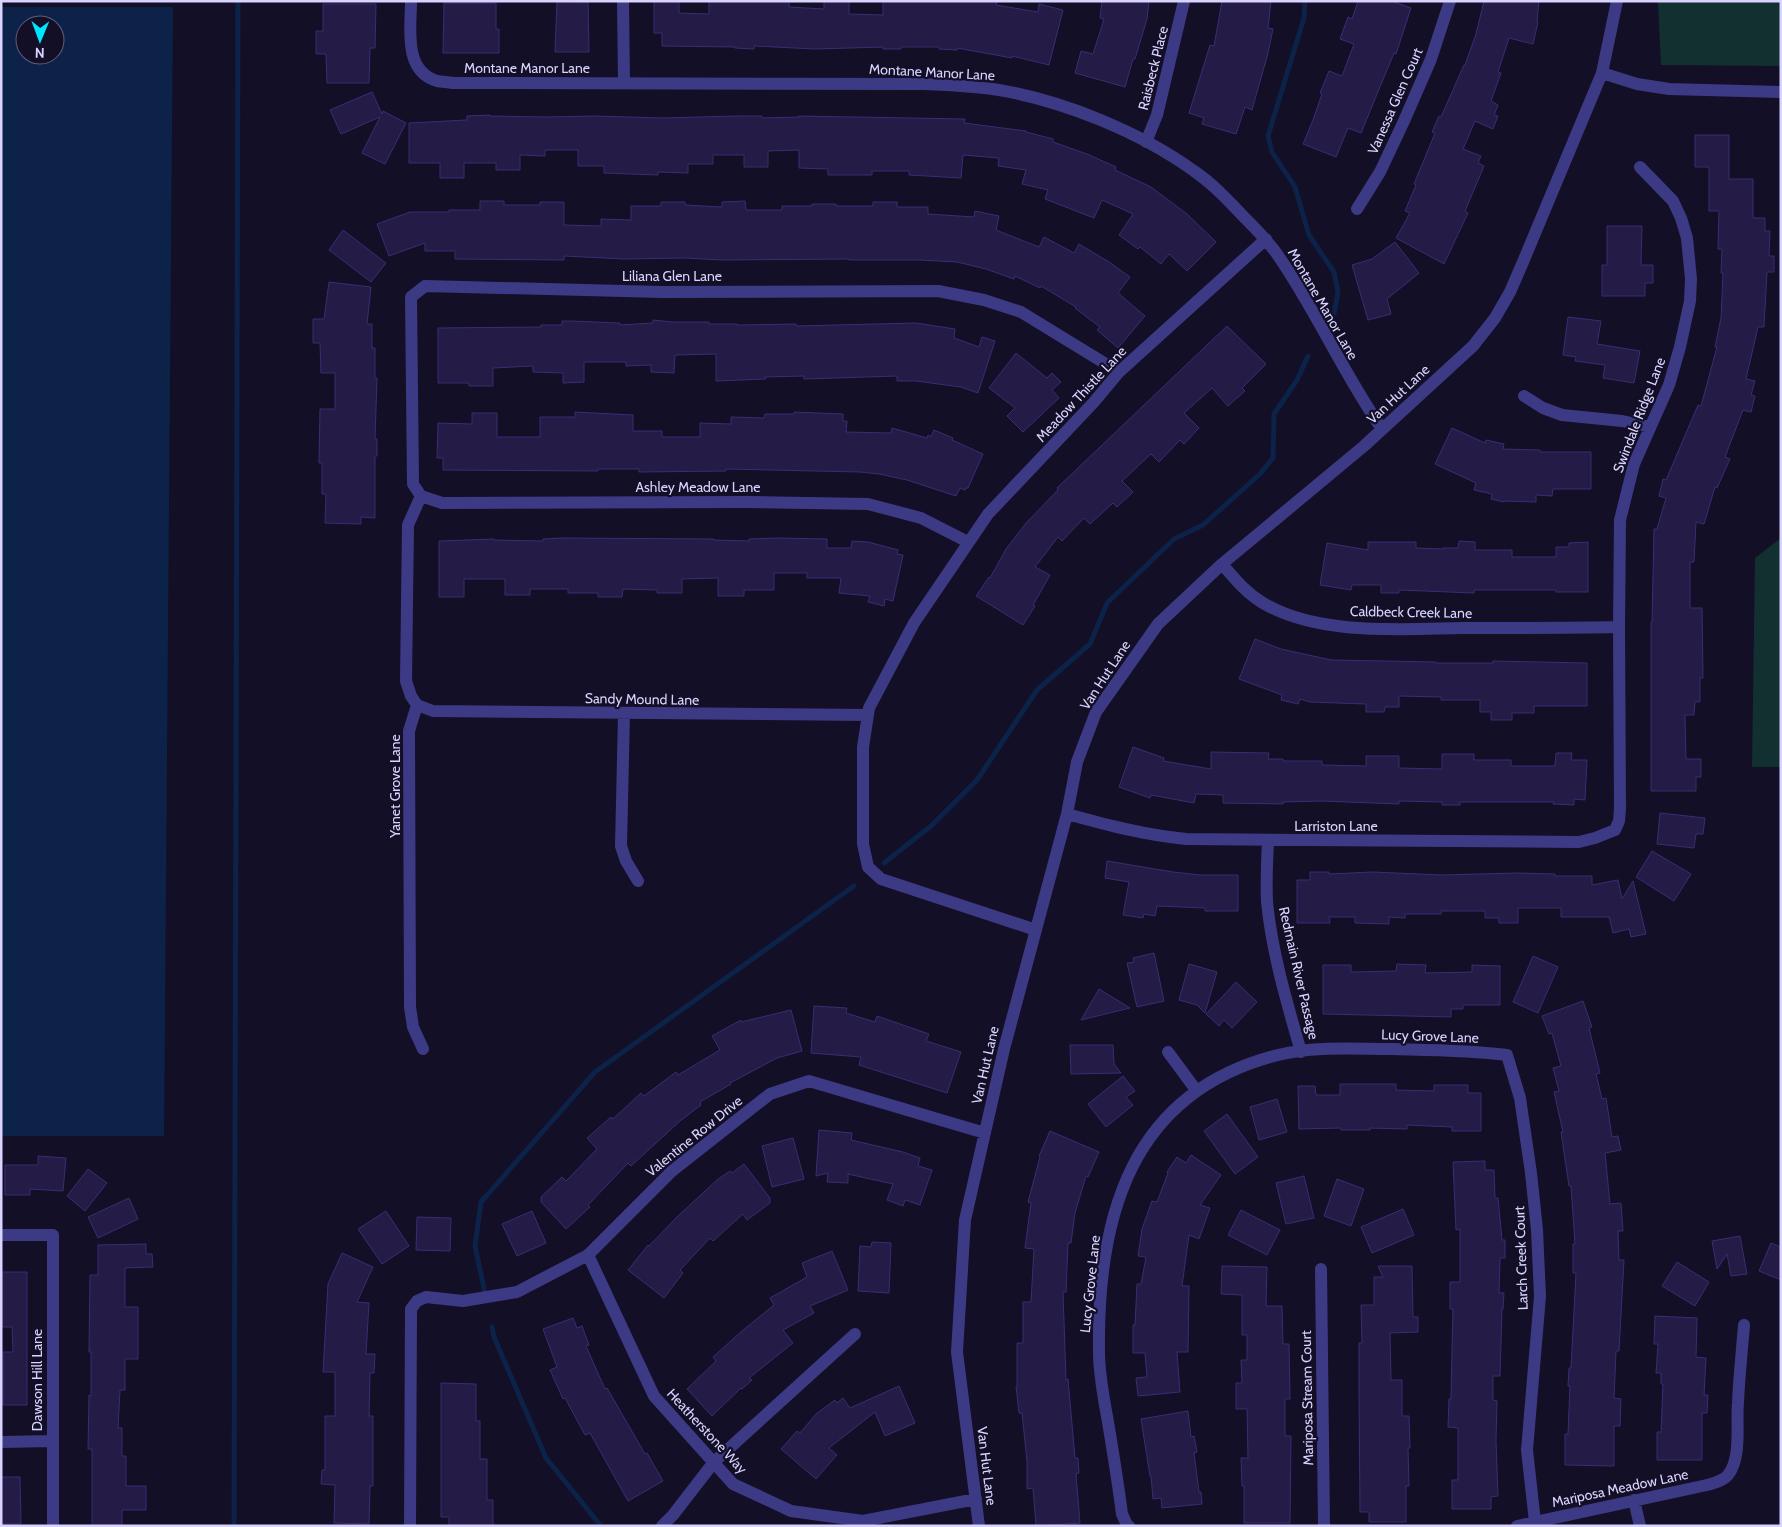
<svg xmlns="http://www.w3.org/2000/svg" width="1782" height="1527" font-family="Cabin,sans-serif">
	<rect width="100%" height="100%" fill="#130f26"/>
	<!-- green -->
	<path fill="#12302f" d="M1658,1H1781V66L1661,65Z
		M1781,538V767H1752L1755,558Z"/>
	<!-- water -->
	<path fill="#0c2248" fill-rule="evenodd" d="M1,7H173L164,1136H1ZM25,25H55V55H25Z"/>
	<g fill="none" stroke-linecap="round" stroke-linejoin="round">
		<!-- stream -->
		<path stroke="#0c2248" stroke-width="5" d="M1305,1L1304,18L1268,136L1272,152L1295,187L1309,235L1334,272L1338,292L1334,314
			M884,863L931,826L977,780L1037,690L1090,644L1107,603L1174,539L1203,525L1260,474L1273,458L1274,414L1297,380L1308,356
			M485,1293L475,1246L481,1202L595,1072L854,886
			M492,1327L494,1337L546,1458L601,1526
			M234,1526L238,1"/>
	</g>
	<!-- building -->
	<path fill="#241b47" stroke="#3b2d73" d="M557,1L588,2L589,52H555Z
		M654,1H679V13L709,14V1H789V7L824,9V1H849V14L883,15V1H997L996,5L1038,12L1039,4L1063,10L1049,65L1012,56V58L957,48V50L939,49V47H901V49H883V47L815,49L754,46V49L735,48V47L662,46V33H654Z
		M1102,1H1149L1147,19L1135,59H1133L1125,87L1075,73L1081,51L1093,54L1104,19L1100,18Z
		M1222,1H1271L1268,28L1273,29L1268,53L1252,110L1245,107L1236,134L1202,124L1204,118L1189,113L1210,45L1214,46Z
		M1358,1H1391L1411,8L1396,54L1394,53L1361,133L1348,128L1336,157L1303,144L1313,120L1322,94L1320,93L1329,71L1342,76L1354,44L1340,39L1348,17L1352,19Z
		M1484,1H1539L1537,21L1538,22L1533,44L1509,38L1498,72L1501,73L1491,101L1498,105L1494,115L1498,116L1493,129L1475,121L1463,149L1481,156L1478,163L1484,166L1465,211L1468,213L1444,264L1396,238L1410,213L1405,211L1416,185L1414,184L1435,133L1432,132L1439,116L1441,117L1464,65H1465L1476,34Z
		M444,3H496V29H499V53H443Z
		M323,4H376L375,48H370L369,83H327L326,54H316V31H323Z
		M372,92L382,114L383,111L406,123L385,164L362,153L380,117L341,134L330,110Z
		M490,115V116L546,117L595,116L662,118L738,116H762V118L799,117V116L965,119L964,123L1026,131V132L1053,139V142L1087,154L1116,167L1115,170L1151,187L1187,214L1216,242L1187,271L1169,254L1161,264L1140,247L1138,249L1119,235L1133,214L1102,200L1094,218L1045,199L1048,190L1022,184L1026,170L998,166L999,158L963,155L961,178L909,175V171H872V175H828V169L799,168V150L768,151V167H744V155H713V164H688V173L658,172V175L604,173V166H578V150H545V156L520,155V170H496V163H464V178H440V163H409V123L467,120V116Z
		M1695,135H1729V179H1753V218H1765V231H1770L1769,256H1774V272H1767L1764,327H1758L1746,379L1755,381L1751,395L1755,396L1751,412L1743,410L1725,457L1730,459L1717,488L1715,487L1704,524L1696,522L1694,562H1690V608H1702L1703,678H1700V702H1695L1694,715H1685L1686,759H1701V777H1696V791H1651V622H1652L1654,529H1657L1666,498L1659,496L1663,479L1666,480L1698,405L1701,406L1717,347H1715L1721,318L1723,273H1721L1722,249H1718L1719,211H1709V167H1695Z
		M480,201H504V205H540V202H564V225L601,226V219L631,220V206H661V202H685V205L722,207V202L745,201L746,210H782V206H812V204H836V206H873V202H897V207H928V214L974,217L975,211L999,216L996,230L1039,247L1044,237L1074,253L1079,244L1109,262L1130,277L1118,293L1145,316L1118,348L1097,330L1100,327L1075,308L1076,307L1041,286L1040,288L1015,276L1014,279L986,269L957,262L920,260H849V259L722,260L685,258L624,259L564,256V260L455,259V251H425V243L389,256L377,224L410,212H449V210H480Z
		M1607,226H1642L1641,265H1653V283H1645V296H1602V265H1607Z
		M343,230L386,263L371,282L329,250Z
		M1395,242L1419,273L1387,299L1391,314L1368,320L1352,265L1372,259Z
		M329,282L371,287L367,324H372V348H375V378H377L375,439H377V456H375V518L361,517V524L325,523L326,494H322V463H319L320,409H335V373H321L320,343H313V319H324Z
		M1568,317L1601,321L1597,344L1640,351L1634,383L1603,378L1605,365L1575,361L1576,357L1563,355Z
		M653,320L672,322H709V324H737V325L796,324V326L916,323L955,329L954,338L979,347L982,337L995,341L978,393L961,387L916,381H897V376L804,379V376L765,377L766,379L716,381V354L675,355L674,373L651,372V365L626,366V362H584V382L563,383V373L533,372V366L493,368V386H469V383H438V328L541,327V325H562V321H570L620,323V325L653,323Z
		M1227,326L1266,364L1242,388L1245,391L1228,406L1212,388L1184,413L1199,428L1184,444L1180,440L1159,462L1151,454L1122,481L1133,492L1117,507L1113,503L1090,524L1084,518L1062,541L1058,537L1035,567L1050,575L1033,605L1035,606L1023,625L976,596L989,577L990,578L1006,549L1027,522L1058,490L1057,488Z
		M1016,353L1047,378L1052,373L1061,382L1052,390L1059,398L1023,432L1007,416L1015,408L989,388Z
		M575,412L633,415V431H662V437H700V423L731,424V417L764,418L765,414H794V412L843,414V421H847L846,432L891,433L892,428L927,438L928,435L931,437L934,430L953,438L952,440L983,454L968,488H966L965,490L960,488L956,496L907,480L879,474L860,472L726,469V471L639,472V469H598V471L443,470V458H437L438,423L472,424V413H497V437H540V417H575Z
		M1452,428L1485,443L1486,440L1504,444L1503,449L1540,450V452H1591V489H1553L1552,496L1536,495V502L1504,501V502L1491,499L1492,494L1474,490L1476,483L1435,464Z
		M562,538L714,539V540L749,541V539L778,538L827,539V548H851L852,541L868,542L898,550L897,554L903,555L893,601L885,599L884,606L868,602L870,596L839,593L841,578H807V573H774V590H744V596H718V578L682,579V593H657V590L623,589L622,597H598V593H568V589H530V595H505V579H464V597H439V541L494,539V540L543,541V539Z
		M1459,541L1475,542V550H1512V557H1556V547H1569V543L1588,542V592H1556V590H1474V593L1399,590V593H1381V585H1352L1351,590L1320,585L1327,543L1368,550V542H1416V548L1443,549V548H1458Z
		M1255,639L1281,649L1331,660L1436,662V663H1493V661L1587,663V706H1534V713H1512V720H1491V712H1480V700H1441V697L1399,696V707H1385L1384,712H1366V704L1310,702L1300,699L1298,704L1281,700L1282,695L1239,679Z
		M1133,747L1164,758L1163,761L1211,769V752L1269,753L1268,759H1283V761H1322V765L1366,766V756H1399V768L1442,769V754H1474V760H1511V766H1555L1556,753H1572L1571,760H1587L1585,800L1574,799V805L1553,804L1554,802H1460V805H1442V802L1399,801V804L1322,801L1283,802V804L1223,803V795L1196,794L1194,803L1151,795L1150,798L1119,787Z
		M1660,813L1705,818L1703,834H1696L1694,848L1657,844Z
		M1652,851L1691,874L1674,901L1636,877Z
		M1107,861L1173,872L1200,875H1238V911H1205V908L1157,906L1155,916L1144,914L1143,918L1123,915L1129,882L1105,878Z
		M1310,872H1329V874L1373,872L1441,875L1518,873L1555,874V876H1592V885L1618,880L1622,899L1633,881L1646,934L1631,937L1629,929L1613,933L1609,917H1561V908H1518V923H1499V918H1485V911H1441V914H1405V918L1389,917V924L1355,923V917H1329L1330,923H1297V880H1310Z
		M1154,953L1164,1001L1137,1007L1127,963L1134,962L1133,958Z
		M1533,956L1558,967L1538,1013L1513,1002Z
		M1189,964L1217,972L1205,1013L1197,1005L1179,1000Z
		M1397,964L1426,965L1425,973L1472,972V965L1500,966V1005H1463V1009H1451V1017L1323,1014V965H1351V972L1396,971Z
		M1236,982L1257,1002L1232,1028L1224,1020L1219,1026L1206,1014Z
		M1099,989L1130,1008L1081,1020Z
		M1583,1001L1592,1027L1589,1028L1600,1073L1596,1074L1602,1099L1606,1098L1612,1137L1618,1136L1621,1150L1605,1153L1610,1204L1621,1203L1623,1231H1618L1619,1260H1624L1619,1351H1616L1614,1398L1621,1399L1620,1426H1614V1466L1565,1465V1434H1568L1570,1386H1568L1569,1368H1571L1576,1273H1573V1244H1575L1571,1186H1569L1561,1132H1563L1554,1092L1559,1091L1553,1068L1561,1066L1552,1033L1549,1034L1542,1016Z
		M814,1006L847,1008L846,1013L875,1022L877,1016L929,1034L926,1041L961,1052L947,1093L859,1065L861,1057L811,1053Z
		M791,1010L802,1051L777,1058L730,1083L731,1084L700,1102L701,1105L680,1121L631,1166L628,1163L588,1205L590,1207L566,1229L541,1202V1197L562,1177L566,1181L597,1149L587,1138L611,1117L613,1119L641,1093L644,1096L676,1072L678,1075L720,1050L712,1036L741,1020V1022Z
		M1070,1045H1113L1114,1064L1121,1073L1071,1074Z
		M1123,1076L1135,1091L1126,1097L1133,1105L1106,1127L1088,1104Z
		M1340,1084H1396V1090L1434,1091V1085H1468V1093H1481V1131H1452V1127L1407,1125V1129L1370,1128V1130H1341V1128L1299,1129L1298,1086H1315L1316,1095H1340Z
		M1277,1099L1287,1132L1259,1140L1250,1107Z
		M1227,1114L1258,1157L1235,1174L1204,1131Z
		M819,1130L852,1133L851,1140L903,1152L920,1158L918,1166L932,1170L920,1205L905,1200L903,1206L887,1200L893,1184L848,1174V1183L827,1182L828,1173L816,1176Z
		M1050,1131L1099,1152L1088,1177L1086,1176L1075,1213L1071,1243H1068L1066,1292H1063L1066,1380L1068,1379L1075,1458H1078L1079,1473L1076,1474L1080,1523L1036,1526L1033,1488L1027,1489V1461L1022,1413H1019L1016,1386H1017V1343H1023V1302H1031L1034,1249L1025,1248L1031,1203L1028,1202L1040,1157L1039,1156Z
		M793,1138L804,1179L772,1187L762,1146Z
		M1191,1155L1221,1175L1200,1205L1210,1208L1199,1239L1189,1235L1182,1286H1189L1188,1352H1177L1180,1392L1138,1396L1136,1378L1147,1377L1145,1353H1133V1325H1135L1137,1284H1141L1146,1257L1138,1256L1142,1229L1152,1201L1157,1202L1168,1173L1167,1172L1177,1157L1186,1163Z
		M38,1156L66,1158L63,1191L30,1189V1195H5V1165H38Z
		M1485,1161V1170H1494L1495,1198H1498L1502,1240H1505V1258H1500L1499,1293H1504L1503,1309H1502L1500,1376H1493V1400L1497,1401L1496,1441L1498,1496L1491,1497V1509H1452V1480H1458V1428L1448,1427L1449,1399H1451L1452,1348L1453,1309H1450V1282H1460V1229L1456,1230L1453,1162Z
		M744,1164L770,1198V1203L747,1220L743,1214L713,1241L710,1238L680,1270L683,1273L664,1298L628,1270L648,1245L649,1246L678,1216L717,1180L730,1171L732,1173Z
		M88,1169L107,1183L85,1211L67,1196Z
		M1304,1176L1314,1218L1286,1224L1276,1183Z
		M1337,1179L1364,1189L1351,1226L1324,1216Z
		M129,1198L138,1219L98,1238L88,1217Z
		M1403,1209L1414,1235L1372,1253L1361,1227Z
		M1241,1210L1280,1230L1267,1255L1228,1235Z
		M386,1211L409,1246L382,1264L358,1229Z
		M532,1211L546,1243L517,1256L502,1224Z
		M417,1217L451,1218L450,1251L416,1250Z
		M1740,1236L1747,1274L1731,1276L1727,1254L1717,1269L1712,1241Z
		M872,1242L891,1243L889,1293L858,1291L860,1246L871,1247Z
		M1771,1243L1781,1247V1280L1759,1271Z
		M146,1244V1254H152L153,1267L125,1268V1307H138V1359H125V1390H120L118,1428H122V1456H126V1486H146V1510H122V1526H92V1449H88L89,1395L91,1396V1352H89L90,1275H98V1245Z
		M832,1251L848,1290L810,1306L814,1313L783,1330L793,1343L749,1378L752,1380L742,1389L741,1388L712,1416L687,1389L716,1361L713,1357L742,1331L774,1305L770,1298L807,1277L802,1263Z
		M342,1253L373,1267L357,1302L369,1303L366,1354H375L374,1373H370L369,1416H373V1486H370L369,1524L334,1523L335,1485L321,1484L322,1470H325V1416H335V1372H323L328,1284Z
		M1677,1262L1709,1282L1695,1306L1662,1286Z
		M1222,1266L1267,1267L1266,1306H1282L1283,1344H1289L1290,1399H1285V1436H1291L1290,1523H1244V1486H1242L1241,1458H1248L1247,1409H1236V1383H1242L1241,1360H1247V1335H1242V1295L1221,1294Z
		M1378,1266H1412L1413,1317H1418V1332L1390,1333L1391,1380H1402V1416H1409L1410,1448H1408L1409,1486H1406V1522H1369V1512H1360L1359,1391V1343H1362L1361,1305H1374V1277H1383Z
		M2,1272H27V1405H3V1352H13L12,1327H2Z
		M1655,1316L1697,1318L1696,1357L1706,1358L1704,1395H1708L1707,1413H1702V1460H1657V1432H1661L1663,1384H1661V1373H1656L1658,1344H1654Z
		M573,1318L577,1328L582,1326L589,1345L586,1346L605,1389L607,1388L645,1454L647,1453L663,1481L628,1501L590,1433L585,1435L565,1398L563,1399L550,1370L557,1367L543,1329Z
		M441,1383L476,1384V1421H480V1459H487V1500H493V1526H449V1517H441Z
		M899,1386L915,1423L885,1436L875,1412L829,1448L837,1455L816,1479L781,1449L797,1431L800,1433L816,1414L835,1400L837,1403L843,1398L850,1408Z
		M1188,1411L1191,1437L1194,1436L1197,1452L1194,1453L1199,1492H1201L1202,1504L1162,1508L1161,1498L1153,1499L1151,1476H1150L1141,1419Z
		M1,1477H20L21,1524H1Z"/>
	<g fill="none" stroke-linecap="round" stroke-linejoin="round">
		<!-- minor -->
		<path stroke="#3d3a85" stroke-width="12" d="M411,1C411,28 403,71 437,81C442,82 448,82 453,83L923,84C949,85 974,86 999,90C1064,101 1140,132 1194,171C1213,184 1228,200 1244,217C1256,229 1267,240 1277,254C1316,310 1343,373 1382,429
			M623,1L624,83
			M1602,73L1637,84L1669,89L1781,92
			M1146,142L1157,115L1184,1
			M1357,209L1380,172L1404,121L1431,59L1450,1
			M1524,396L1543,408L1562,415L1622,421L1650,427
			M421,496L413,484L411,297L425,286L662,292L938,291L984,300L1021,312L1119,372
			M421,496L408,525L406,681L411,696L417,705L409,731L410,1007L413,1027L423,1049
			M421,496L442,503L748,502L868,504L921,518L968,542
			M1222,564C1235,579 1246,593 1263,603C1318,636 1401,629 1463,628C1515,628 1567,628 1619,627
			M417,705L433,711L868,715
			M624,714L621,846L626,861L638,881
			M1067,814C1107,825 1145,835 1186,839L1579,842L1595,838L1615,830L1619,821L1620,809L1619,627L1620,520L1634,464L1669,385L1680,347L1690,301L1691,279L1687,238L1681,218L1673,201L1640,167
			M1268,841C1267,861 1266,882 1267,902C1272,953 1287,1003 1301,1052
			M1036,930L881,879L868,867L863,844V747L869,708L914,623L988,514L1094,402L1119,372L1266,239
			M1168,1052L1196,1090
			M1,1235H53V1526
			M588,1255L654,1396L733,1484L791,1511L863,1521L976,1499
			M1321,1269L1324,1526
			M1,1442L52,1441
			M1634,1500L1640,1526
			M410,1526L411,1309L417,1301L426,1297L463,1301L517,1292L588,1255L672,1171L770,1094L809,1081L985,1133
			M662,1526L673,1515L714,1462L855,1334
			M979,1526L957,1352L965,1220L1004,1049L1067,814L1077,762L1096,712L1158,624L1222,564L1364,446L1473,346L1495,318L1510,292L1523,262L1602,73L1617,1
			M1129,1526L1127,1525L1122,1514C1118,1483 1113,1452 1108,1422C1104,1399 1099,1376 1099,1352C1097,1216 1131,1092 1278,1055C1314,1046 1354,1049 1391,1049C1431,1050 1467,1050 1507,1055L1520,1098L1531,1173L1537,1230L1540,1296L1527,1450L1535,1522
			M1517,1526L1707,1485C1714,1483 1723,1481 1728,1475C1742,1458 1736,1423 1738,1403C1739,1377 1742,1351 1744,1325"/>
	</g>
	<g text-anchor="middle" stroke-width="4.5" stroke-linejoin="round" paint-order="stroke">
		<!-- street labels -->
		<g font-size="14" fill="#d9d4ff" stroke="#130f26">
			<text x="527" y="73">Montane Manor Lane</text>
			<text transform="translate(1153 68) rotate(-76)" y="5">Raisbeck Place</text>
			<text transform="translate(932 72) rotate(3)" y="5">Montane Manor Lane</text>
			<text transform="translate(1395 101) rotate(-66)" y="5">Vanessa Glen Court</text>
			<text x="672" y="281">Liliana Glen Lane</text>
			<text transform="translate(1323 304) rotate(60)" y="5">Montane Manor Lane</text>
			<text transform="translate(1081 394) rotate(-47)" y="5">Meadow Thistle Lane</text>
			<text transform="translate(1398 394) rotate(-43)" y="5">Van Hut Lane</text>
			<text transform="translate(1639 415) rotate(-69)" y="5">Swindale Ridge Lane</text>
			<text x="698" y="492">Ashley Meadow Lane</text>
			<text transform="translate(1411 612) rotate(1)" y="5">Caldbeck Creek Lane</text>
			<text transform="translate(1105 675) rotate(-57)" y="5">Van Hut Lane</text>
			<text transform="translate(642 699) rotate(1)" y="5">Sandy Mound Lane</text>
			<text transform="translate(395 786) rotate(-90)" y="5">Yanet Grove Lane</text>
			<text x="1336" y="831">Larriston Lane</text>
			<text transform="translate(1299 973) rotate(77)" y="5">Redmain River Passage</text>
			<text transform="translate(1430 1036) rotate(2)" y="5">Lucy Grove Lane</text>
			<text transform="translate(985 1065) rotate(-77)" y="5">Van Hut Lane</text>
			<text transform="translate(694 1136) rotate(-39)" y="5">Valentine Row Drive</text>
			<text transform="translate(1521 1258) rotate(-92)" y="5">Larch Creek Court</text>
			<text transform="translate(1090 1284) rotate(-84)" y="5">Lucy Grove Lane</text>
			<text transform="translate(37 1380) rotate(-90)" y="5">Dawson Hill Lane</text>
			<text transform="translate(1307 1398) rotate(-91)" y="5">Mariposa Stream Court</text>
			<text transform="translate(707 1431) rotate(47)" y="5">Heatherstone Way</text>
			<text transform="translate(987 1466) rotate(83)" y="5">Van Hut Lane</text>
			<text transform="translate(1620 1488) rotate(-12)" y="5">Mariposa Meadow Lane</text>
		</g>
	</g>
	<!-- border -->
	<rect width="1782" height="1527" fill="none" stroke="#d9d4ff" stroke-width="5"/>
	<!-- north arrow -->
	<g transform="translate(40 40) rotate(181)"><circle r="24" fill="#130f26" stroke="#625e7d"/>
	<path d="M0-4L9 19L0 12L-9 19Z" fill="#00e5ff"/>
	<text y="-8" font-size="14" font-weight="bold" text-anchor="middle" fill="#d9d4ff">N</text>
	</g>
</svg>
